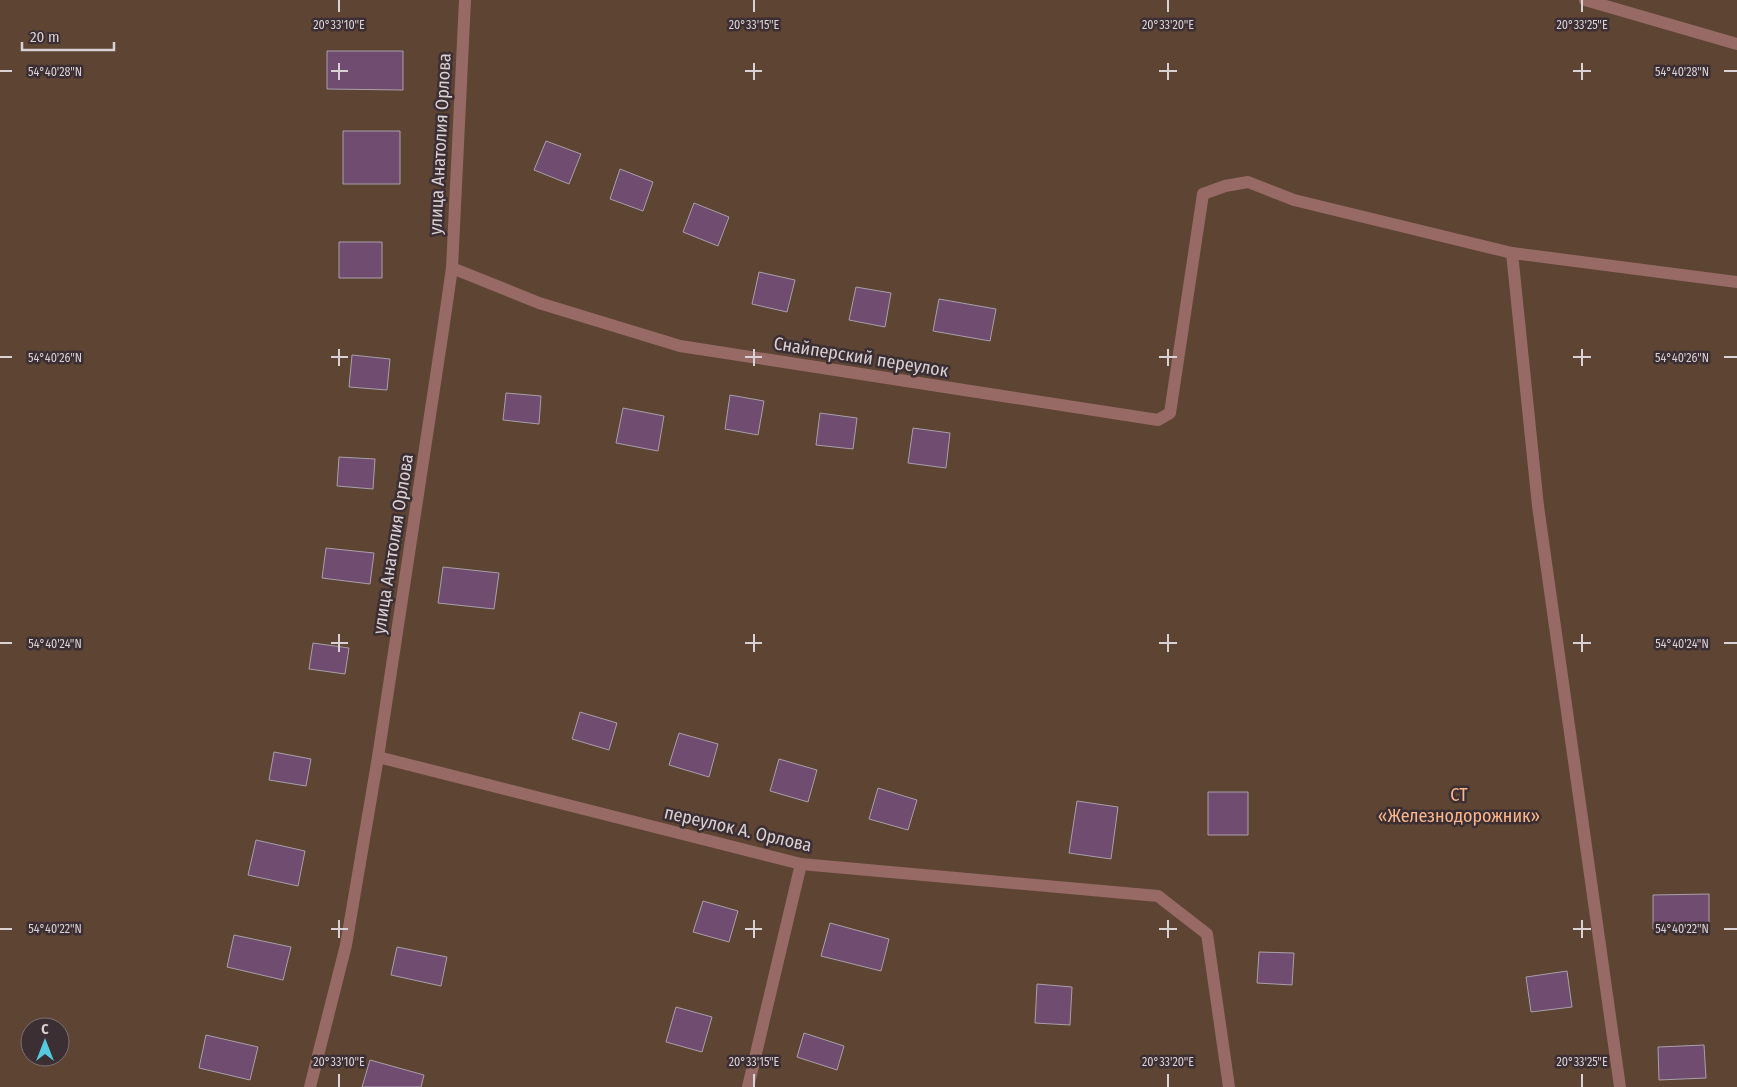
<svg xmlns="http://www.w3.org/2000/svg" width="1737" height="1087" font-family="'Fira Sans Condensed',sans-serif">
	<rect width="100%" height="100%" fill="#3c2f34"/>
	<!-- green -->
	<path fill="#5d4433" fill-rule="evenodd" d="M0,0H1737V1087H0ZM30,1027H60V1057H30Z"/>
	<!-- building -->
	<path fill="#704d70" stroke="#aa9fa9" d="M327,51H403V90L327,89Z
		M343,131H400V184H343Z
		M546,141L581,154L569,184L534,170Z
		M620,169L653,182L643,211L610,199Z
		M694,203L729,217L718,246L683,232Z
		M339,242H382V278H339Z
		M759,272L795,280L787,312L752,304Z
		M856,287L891,293L885,327L849,320Z
		M939,299L996,309L990,341L933,331Z
		M352,355L390,359L387,390L349,387Z
		M506,393L541,396L539,424L503,420Z
		M730,395L764,401L758,435L725,429Z
		M623,408L664,416L658,451L616,443Z
		M820,413L857,418L853,449L816,445Z
		M913,428L950,433L946,468L908,463Z
		M339,457L375,459L373,489L337,486Z
		M326,548L374,553L370,584L322,578Z
		M443,567L499,573L494,609L438,603Z
		M313,643L349,648L345,674L309,669Z
		M580,712L617,723L609,750L572,739Z
		M679,733L718,744L709,777L669,765Z
		M274,752L311,759L306,786L269,780Z
		M779,759L817,770L808,802L770,791Z
		M878,788L917,800L908,830L869,819Z
		M1208,792H1248V835H1208Z
		M1077,801L1118,807L1111,859L1069,853Z
		M256,840L305,851L298,886L248,875Z
		M1709,894V928L1653,929V895Z
		M703,901L738,911L729,942L693,932Z
		M830,923L889,939L881,971L821,956Z
		M234,935L291,947L283,980L227,967Z
		M397,947L447,957L441,986L391,975Z
		M1259,952L1294,953L1292,985L1257,983Z
		M1567,971L1572,1007L1531,1012L1526,977Z
		M1037,984L1072,987L1070,1025L1035,1023Z
		M676,1007L712,1017L702,1052L666,1042Z
		M804,1033L844,1046L837,1070L797,1057Z
		M206,1035L258,1047L250,1080L199,1068Z
		M1704,1045L1706,1078L1659,1080L1658,1047Z
		M370,1060L424,1075L421,1087H362Z"/>
	<g fill="none" stroke-linecap="round" stroke-linejoin="round">
		<!-- minor -->
		<path stroke="#976a66" stroke-width="12" d="M1585,0L1737,44
			M1512,253L1538,506L1620,1087
			M452,268L539,303L680,346L1158,420L1170,413L1203,194L1225,186L1248,182L1294,200L1512,253L1737,282
			M378,757L801,864L1158,896L1207,934L1229,1087
			M310,1087L346,945L378,757L443,330L452,268L465,0
			M748,1087L801,864"/>
	</g>
	<!-- ticks -->
	<path fill="none" stroke="#dad1d4" stroke-width="2" d="M339,0V12M754,0V12M1168,0V12M1582,0V12M339,63V80M754,63V80M1168,63V80M1582,63V80M0,71H12M331,71H348M745,71H762M1159,71H1177M1573,71H1591M1724,71H1737M339,349V366M754,349V366M1168,349V366M1582,349V366M0,357H12M331,357H348M745,357H762M1159,357H1177M1573,357H1591M1724,357H1737M339,634V652M754,634V652M1168,634V652M1582,634V652M0,643H12M331,643H348M745,643H762M1159,643H1177M1573,643H1591M1724,643H1737M339,920V938M754,920V938M1168,920V938M1582,920V938M0,929H12M331,929H348M745,929H762M1159,929H1177M1573,929H1591M1724,929H1737M339,1074V1087M754,1074V1087M1168,1074V1087M1582,1074V1087"/>
	<g text-anchor="middle" stroke-width="5" stroke-linejoin="round" paint-order="stroke">
		<!-- street labels -->
		<g font-size="18" fill="#dad1d4" stroke="#3c2f34">
			<text transform="translate(440 144) rotate(-87)" y="6">улица Анатолия Орлова</text>
			<text transform="translate(861 357) rotate(9)" y="6">Снайперский переулок</text>
			<text transform="translate(393 544) rotate(-81)" y="6">улица Анатолия Орлова</text>
			<text transform="translate(738 829) rotate(13)" y="6">переулок А. Орлова</text>
		</g>
		<!-- park labels -->
		<g font-size="18" fill="#fbb68a" stroke="#3c2f34">
			<text x="1459" y="801">СТ<tspan x="1459" dy="21">«Железнодорожник»</tspan></text>
		</g>
	</g>
	<g font-size="12" text-anchor="middle" fill="#dad1d4" stroke="#3c2f34" stroke-width="5" stroke-linejoin="round" paint-order="stroke">
		<text x="339" y="29">20°33'10"E</text>
		<text x="754" y="29">20°33'15"E</text>
		<text x="1168" y="29">20°33'20"E</text>
		<text x="1582" y="29">20°33'25"E</text>
		<text x="55" y="76">54°40'28"N</text>
		<text x="1682" y="76">54°40'28"N</text>
		<text x="55" y="362">54°40'26"N</text>
		<text x="1682" y="362">54°40'26"N</text>
		<text x="55" y="648">54°40'24"N</text>
		<text x="1682" y="648">54°40'24"N</text>
		<text x="55" y="933">54°40'22"N</text>
		<text x="1682" y="933">54°40'22"N</text>
		<text x="339" y="1066">20°33'10"E</text>
		<text x="754" y="1066">20°33'15"E</text>
		<text x="1168" y="1066">20°33'20"E</text>
		<text x="1582" y="1066">20°33'25"E</text>
	</g>
	<!-- north arrow -->
	<g transform="translate(45 1042)"><circle r="24" fill="#3c2f34" stroke="#7b7074"/>
	<path d="M0-4L9 19L0 12L-9 19Z" fill="#55cadf"/>
	<text y="-8" font-size="14" font-weight="bold" text-anchor="middle" fill="#dad1d4">С</text>
	</g>
	<!-- scale -->
	<path d="M22 42v8h92v-8" fill="none" stroke="#dad1d4" stroke-width="2.5"/>
	<text x="30" y="42" font-size="15" fill="#dad1d4" stroke="#3c2f34" stroke-width="4" paint-order="stroke">20 m</text>
</svg>
